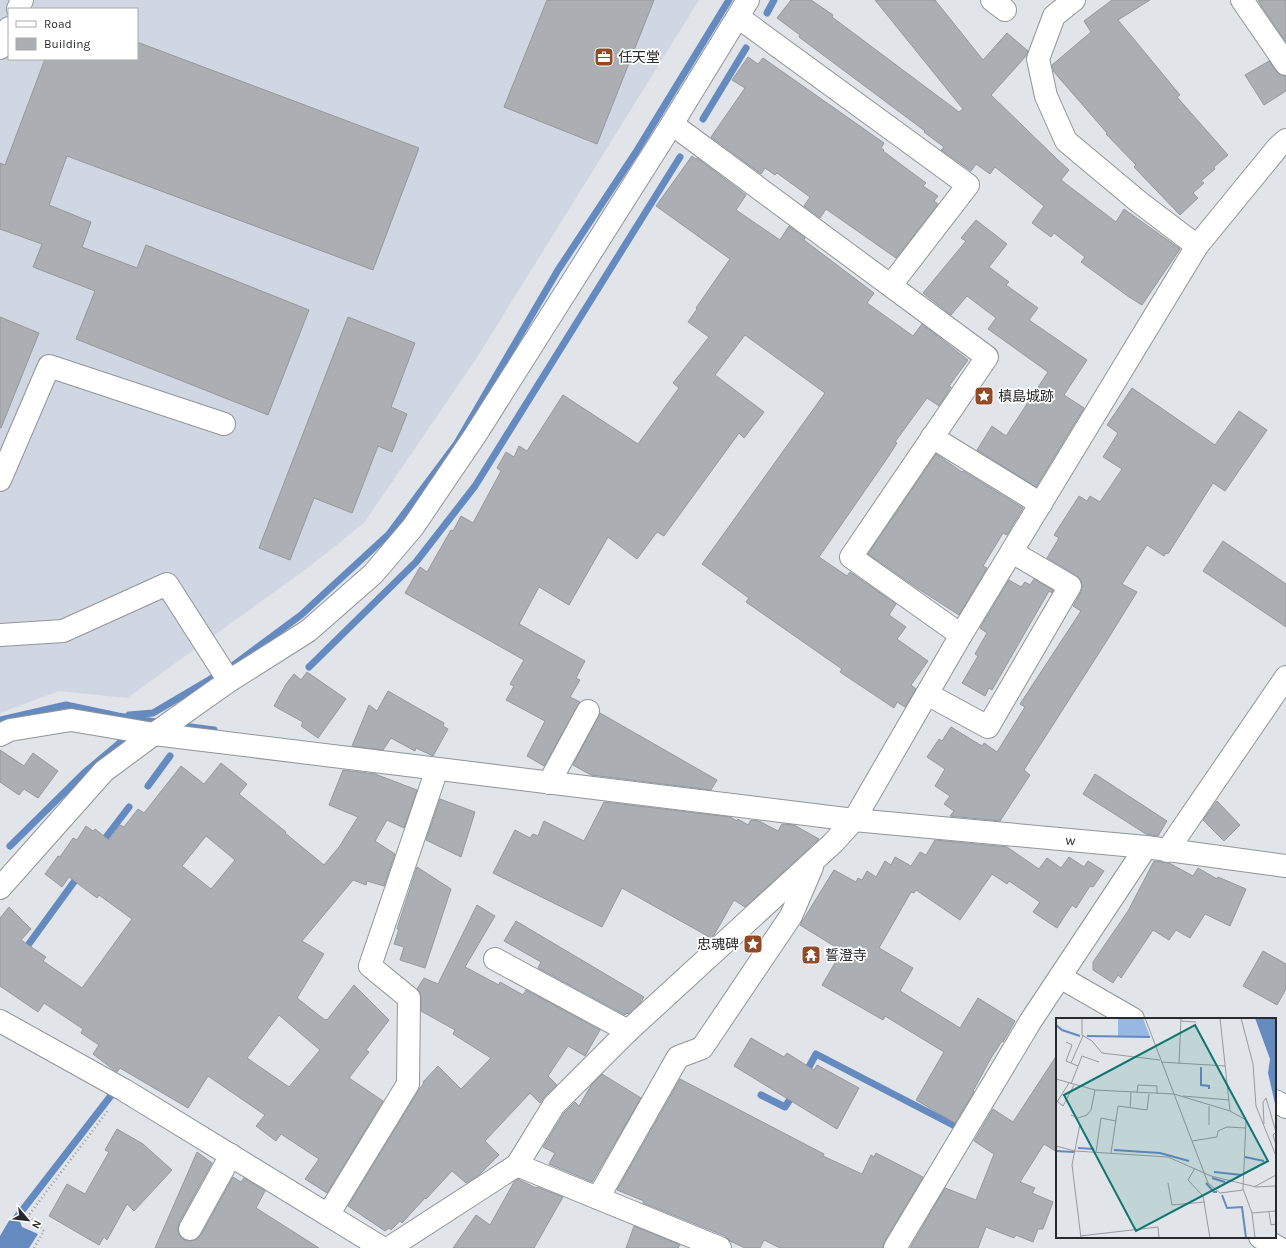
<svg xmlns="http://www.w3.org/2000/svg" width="1286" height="1248" font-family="Karla,'Noto Sans JP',sans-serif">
	<rect width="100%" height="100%" fill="#e1e4e9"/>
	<!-- built -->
	<path fill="#d0d7e2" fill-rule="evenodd" d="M0,0H699L476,359L364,523L309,567L127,698L59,691L0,713ZM9,9H137V59H9Z"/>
	<!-- water -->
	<path fill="#648abf" d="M10,1219L16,1222L19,1219L22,1227L38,1234L29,1248H0V1236Z"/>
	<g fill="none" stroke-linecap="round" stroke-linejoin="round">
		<!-- stream -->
		<path stroke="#648abf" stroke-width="7" d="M767,13L774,0
			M703,119L746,48
			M309,667L416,562L475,486L680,157
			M129,715L153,713L231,667L301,615L389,534L457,443L558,270L636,152L729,0
			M0,720L66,705L118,716L162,723
			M175,725L214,730
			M148,786L170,756
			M100,845L129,807
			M10,846L84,773L121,742
			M23,952L79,875
			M805,1074L816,1054L953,1125
			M761,1095L785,1107L794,1093
			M14,1221L113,1093L108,1090"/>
	</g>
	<!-- building -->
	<path fill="#abaeb3" stroke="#95989c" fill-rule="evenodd" d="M547,0H654L597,144L504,107Z
		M791,0H811L833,15L832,17L959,112L963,109L875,0H935L983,60L1007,33L1028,51L1026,56L991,95L1058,160L1069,170L1061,180L1116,222L1124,209L1180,249L1142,305L1129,297L1081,262L1085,257L1054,233L1051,237L1032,223L1044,206L995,167L990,174L976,164L971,171L941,150L944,147L924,132L925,131L799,37L800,35L777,18Z
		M1112,0H1150L1118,20L1180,95L1177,97L1228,155L1214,167L1215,169L1201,181L1204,183L1193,193L1198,198L1180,215L1134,167L1136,165L1106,134L1107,133L1054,72L1052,65L1091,32L1084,21Z
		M1258,0H1286V42L1262,7Z
		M137,42L419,148L373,270L67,156L49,205L91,222L82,247L137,268L146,245L309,310L268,415L76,339L95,291L33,267L42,244L0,229V163L5,165L45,59H137Z
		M748,57L758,64L763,58L884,143L881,148L884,150L883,151L926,183L923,186L938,196L934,201L938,204L896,258L826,209L820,218L804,206L810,197L777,173L775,175L765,168L761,174L711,137L745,88L732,80Z
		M1269,61L1276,71L1280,75L1286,76V91L1264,105L1245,75Z
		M692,156L696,159L697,158L746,195L736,210L780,240L789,226L805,238L804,240L874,293L867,303L913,336L922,324L968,360L949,386L951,387L939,406L927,398L895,442L897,443L886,460L819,557L847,576L850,572L896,604L889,615L906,627L897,639L928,661L911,685L916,689L905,707L897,702L894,708L840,672L842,669L746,602L749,598L702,564L825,393L745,335L715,375L764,412L744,438L739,433L664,536L657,532L637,559L608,537L569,605L539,587L519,624L585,661L576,678L580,680L570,697L580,702L544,766L527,756L545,721L506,700L514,686L510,684L524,660L405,593L420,567L427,572L451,530L453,531L461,516L473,523L501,471L497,468L506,452L514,457L519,446L527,451L563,395L638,444L679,388L673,383L709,337L688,322L697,309L696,308L730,259L656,206Z
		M976,220L1007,244L989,267L1009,282L1006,285L1038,308L1029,320L1087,360L1064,395L1084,408L1036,487L977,450L992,426L1006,436L1048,372L988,329L996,318L967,296L951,315L923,293L966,241L961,238Z
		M0,317L39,333L1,428H0Z
		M348,317L415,343L391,407L407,414L392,452L378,446L352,513L314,498L290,560L259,548Z
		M1132,388L1215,445L1239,411L1267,430L1225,491L1213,483L1168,554L1166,553L1164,556L1147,545L1122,584L1137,592L1106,642L1024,770L1030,775L1000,821L950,816L954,811L944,804L950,796L935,786L945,769L927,757L939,739L942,741L951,727L982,746L984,743L997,752L1025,707L1020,704L1081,611L1073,606L1081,592L1082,586L1081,580L1076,575L1047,558L1059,538L1054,535L1079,496L1087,501L1090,496L1100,502L1122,469L1103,457L1118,433L1107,425Z
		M936,454L962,472L963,471L1023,508L1007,535L1003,533L983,566L987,568L959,615L917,588L868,554Z
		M1223,541L1286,584V627L1203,571Z
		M1034,579L1053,590L1052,593L1049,591L992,690L989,688L985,696L962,683L978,656L975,654L987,633L980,628L1009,580L1021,587L1025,582L1030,585Z
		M307,672L346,699L318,738L301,726L303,722L274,706L286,684L294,674L301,680Z
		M388,691L444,723L443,726L448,729L433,756L416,748L415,751L391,738L383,750L352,746L369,705L377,711Z
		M600,713L717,780L711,790L591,775L573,765Z
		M0,750L24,766L33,753L58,771L38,798L24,789L19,795L0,782Z
		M221,763L247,784L239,794L286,832L285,833L324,865L339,847L358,817L329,805L343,770L375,774L417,790L404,828L387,820L375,841L395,854L384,886L367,881L366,885L353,880L302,941L324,954L297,998L325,1020L326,1019L327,1020L354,985L389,1020L366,1050L369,1052L349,1078L383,1101L327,1193L305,1179L319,1159L281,1134L276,1141L256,1126L265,1115L208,1076L188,1108L120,1068L117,1072L114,1070L93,1054L99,1045L81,1033L83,1029L44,1003L38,1012L0,986V918L9,907L31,929L21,940L46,957L43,961L82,988L132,919L99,895L97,898L69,877L62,887L45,874L58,856L60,857L73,838L77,840L86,826L93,831L95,829L109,840L120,825L124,827L138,809L144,813L181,766L204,784ZM206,836L235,860L211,889L182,866ZM279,1015L320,1050L289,1087L247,1058Z
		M1095,774L1167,821L1158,836L1146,834L1083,794Z
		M440,799L475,812L461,857L426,840Z
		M1217,801L1240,825L1224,841L1203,820Z
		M604,802L730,817L737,821L738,819L748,825L751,820L759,821L778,831L782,824L794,825L819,839L745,907L734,900L714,935L711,938L622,888L602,927L493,873L515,830L530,838L533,834L538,836L544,821L584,841Z
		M935,840L1007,847L1039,869L1047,858L1061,868L1069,857L1084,867L1088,861L1104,871L1093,887L1090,886L1076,908L1072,905L1057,928L1033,912L1040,902L1009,881L1007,884L992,874L960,920L916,890L914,893L911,892L879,948L913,968L900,991L960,1028L978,998L1015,1021L1003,1042L1002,1041L991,1058L973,1091L974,1092L955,1123L916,1100L944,1052L885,1016L883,1020L822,985L842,951L800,925L834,870L856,882L858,878L862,880L867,871L876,877L885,861L891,865L895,857L911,866L920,852L926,855Z
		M1154,861L1169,863L1193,876L1198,868L1217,879L1218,877L1246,889L1230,926L1205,914L1190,938L1176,930L1169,940L1153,930L1121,978L1118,975L1113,983L1093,970V962L1128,911Z
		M417,867L451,889L425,968L400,960L404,947L394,944L399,929H397Z
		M477,905L495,916L465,967L499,985L500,982L523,995L526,990L600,1030L585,1056L568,1046L548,1076L557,1085L545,1096L540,1103L530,1093L485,1141L499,1155L480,1174L466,1183L452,1171L426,1199L425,1198L402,1223L400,1221L391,1230L389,1228L385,1231L348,1206L420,1088L424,1083L423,1082L438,1066L461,1089L491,1058L453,1034L455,1030L421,1011V998L420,992L417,989L424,978L438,984Z
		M516,921L644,997L641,1002L628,1014L627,1013L625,1015L538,968L541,962L504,941Z
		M1263,951L1286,964V989L1277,1005L1243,986Z
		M751,1038L784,1057L787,1053L814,1070L817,1065L859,1088L837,1129L734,1066Z
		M1057,1055V1152L1044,1144L1020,1182L1035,1188L1032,1193L1053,1202L1043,1229H1038L1033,1242L1016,1235L1014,1238L986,1227L978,1248H910L945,1188L976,1200L994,1154L974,1141L993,1109L1013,1122Z
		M602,1074L641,1098L592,1182L549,1164L555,1153L543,1147L564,1113L575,1102L579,1106L592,1084Z
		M680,1079L824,1154L823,1156L862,1174L871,1155L874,1157L876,1153L923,1177L884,1242L883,1248H780L764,1240L760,1248H745L730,1241L725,1236L643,1203L644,1201L617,1190Z
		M117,1129L143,1144L172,1170L134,1211L127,1204L107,1240L104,1237L99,1245L49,1216L67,1184L85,1194L109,1152L105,1150Z
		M197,1152L212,1163L179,1223L178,1230L179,1235L184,1240L191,1241L197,1239L201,1235L233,1177L241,1182L244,1178L265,1191L256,1208L319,1248H155Z
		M518,1179L536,1188L537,1187L563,1197L534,1248H453L476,1215L490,1225L514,1182Z
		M634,1226L680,1245L678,1248H626Z"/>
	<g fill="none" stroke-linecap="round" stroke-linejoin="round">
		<defs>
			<g id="minor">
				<path d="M992,0L1005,10"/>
				<path d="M1074,0L1054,16L1038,59L1046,96L1066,141L1139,202L1197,246"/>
				<path d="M1242,0L1286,64"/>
				<path d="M18,9L22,0"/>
				<path d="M738,17L968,185L891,285"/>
				<path d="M0,48L9,28"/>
				<path d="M672,124L987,357L851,557L961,635"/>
				<path d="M932,437L1041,504"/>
				<path d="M0,480L49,366L224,424"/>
				<path d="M0,635L63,631L167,584L229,681"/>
				<path d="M927,694L988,727L1070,586L1012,552"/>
				<path id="s1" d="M0,735L10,730L71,720L154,734L854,820L1146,847L1286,866"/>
				<path d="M549,783L588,711"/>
				<path d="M1167,851L1286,677"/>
				<path d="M0,888L104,771L154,734L229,681L308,631L373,574L413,527L476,434L672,124L748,0"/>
				<path d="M495,959L628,1031"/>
				<path d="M1060,977L1133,1019"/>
				<path d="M0,1021L124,1090L382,1248"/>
				<path d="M1275,1101L1286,1107"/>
				<path d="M517,1165L720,1248"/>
				<path d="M598,1198L678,1057L702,1048L791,916L812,867"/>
				<path d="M328,1215L408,1084L409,998L370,966L437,769"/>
				<path d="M190,1229L231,1155"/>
				<path d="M1260,1237L1279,1248"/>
				<path d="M389,1248L517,1165L554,1105L628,1031L833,843L854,820L961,635L1197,246L1278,147L1286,140"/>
				<path d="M895,1248L1030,1022L1146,847"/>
			</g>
		</defs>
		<!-- minor casing -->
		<use href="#minor" stroke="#919499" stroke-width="24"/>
		<!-- path -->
		<path stroke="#9a9da0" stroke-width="2.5" stroke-dasharray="1 3" stroke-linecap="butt" d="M34,1248L44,1231L28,1216L109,1109"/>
		<!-- minor -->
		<use href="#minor" stroke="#fff" stroke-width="22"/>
	</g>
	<!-- icons -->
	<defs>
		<symbol id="office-square" viewBox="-11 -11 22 22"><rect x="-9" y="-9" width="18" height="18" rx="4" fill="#914a25" stroke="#fff"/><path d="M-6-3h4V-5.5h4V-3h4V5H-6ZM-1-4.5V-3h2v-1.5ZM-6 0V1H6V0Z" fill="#fff"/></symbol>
		<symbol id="sight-square" viewBox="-11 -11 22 22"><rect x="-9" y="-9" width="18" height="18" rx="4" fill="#914a25" stroke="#fff"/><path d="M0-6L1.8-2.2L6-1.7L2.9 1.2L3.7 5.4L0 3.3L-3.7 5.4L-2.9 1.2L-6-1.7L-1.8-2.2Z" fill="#fff"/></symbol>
		<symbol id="temple-square" viewBox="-11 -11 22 22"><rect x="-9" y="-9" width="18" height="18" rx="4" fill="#914a25" stroke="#fff"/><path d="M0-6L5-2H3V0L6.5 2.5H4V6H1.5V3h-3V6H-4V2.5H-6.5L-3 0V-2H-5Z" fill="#fff"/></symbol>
	</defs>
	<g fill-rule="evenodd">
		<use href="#office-square" x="593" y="46" width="22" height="22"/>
		<use href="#sight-square" x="973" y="385" width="22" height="22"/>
		<use href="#sight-square" x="742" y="933" width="22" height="22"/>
		<use href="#temple-square" x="800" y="944" width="22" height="22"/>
	</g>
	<g text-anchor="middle" stroke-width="3.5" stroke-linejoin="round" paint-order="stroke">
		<!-- poi labels -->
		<g font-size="14" fill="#28292b" stroke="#fff" text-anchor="start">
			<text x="618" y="62">任天堂</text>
			<text x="998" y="401">槙島城跡</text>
			<text x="739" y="949" text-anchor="end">忠魂碑</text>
			<text x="825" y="960">誓澄寺</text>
		</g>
		<!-- street labels -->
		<g font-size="14" fill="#28292b" stroke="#fff">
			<text dy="5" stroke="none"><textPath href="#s1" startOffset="1080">w</textPath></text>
		</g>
	</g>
	<!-- overview -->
	<g transform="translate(1056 1018)">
		<rect width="220" height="220" fill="#e1e4e9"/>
		<path d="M62,0H87L94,19L62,18Z" fill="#98b7e3"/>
		<path d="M199,0H220V90L212,55L214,41Z" fill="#648abf"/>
		<path fill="none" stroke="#648abf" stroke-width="2" d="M0,7L6,12L24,18M31,18L94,19M145,49V67L153,68V71M22,130L38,131M58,132L104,135L133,143M0,133L18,134M189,139L208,143M158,154L186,157M156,160L169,164M150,165L158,174H161M166,177L171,190L186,189L190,220"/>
		<path fill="none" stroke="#97999d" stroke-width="1" d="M26,0V17L36,23L46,35L104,42M89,0L152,165L164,175L187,172M164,0L174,93M185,0L197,46L200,88L220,138M125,3L140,4M10,24L16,27L10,43L22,48M105,44L169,48M15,45L27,18M123,46L125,0M0,61L39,72L118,76L174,93L190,102L187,171L196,195L199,220M15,66L26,38L43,44M81,75L82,67L101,68V76M127,78L173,82M1,83L7,88L18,67M1,84L13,65M74,90L75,74M15,97L22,100L31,97L35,92L39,72M24,106L16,147L25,220M208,106L207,84L210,80L220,114M153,107V88M220,114L217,117L220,127M136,123L161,119L162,113L171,109L190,110M0,128L19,133L112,139L155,158L200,169L220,168M40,134L45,100L60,103M55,135L62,88L91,92L93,76M139,150L132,162L147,178L154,220M112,165L116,187L149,184M198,169L220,157M213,194L215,207L220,206M196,195L220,193M24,218L102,209L103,220"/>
		<path fill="#0f766e" fill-opacity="0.15" stroke="#0f766e" stroke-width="2" d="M139,7L212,143L80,213L8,77Z"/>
		<rect width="220" height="220" fill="none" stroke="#28292b" stroke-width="2"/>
	</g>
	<!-- legend -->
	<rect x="8" y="8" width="130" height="52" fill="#ffffff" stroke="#a9a9aa"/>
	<rect x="16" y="21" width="20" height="6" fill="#ffffff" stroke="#a9a9aa"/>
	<text x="44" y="28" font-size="12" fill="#28292b">Road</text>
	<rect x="16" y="38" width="20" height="12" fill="#abaeb3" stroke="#a9a9aa"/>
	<text x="44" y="48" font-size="12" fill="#28292b">Building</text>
	<!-- north arrow -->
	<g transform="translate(28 1220) rotate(118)" stroke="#ffffff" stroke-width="3" paint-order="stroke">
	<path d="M0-3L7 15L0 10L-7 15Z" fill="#28292b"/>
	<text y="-6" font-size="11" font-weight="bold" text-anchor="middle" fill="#28292b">N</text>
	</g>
</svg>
